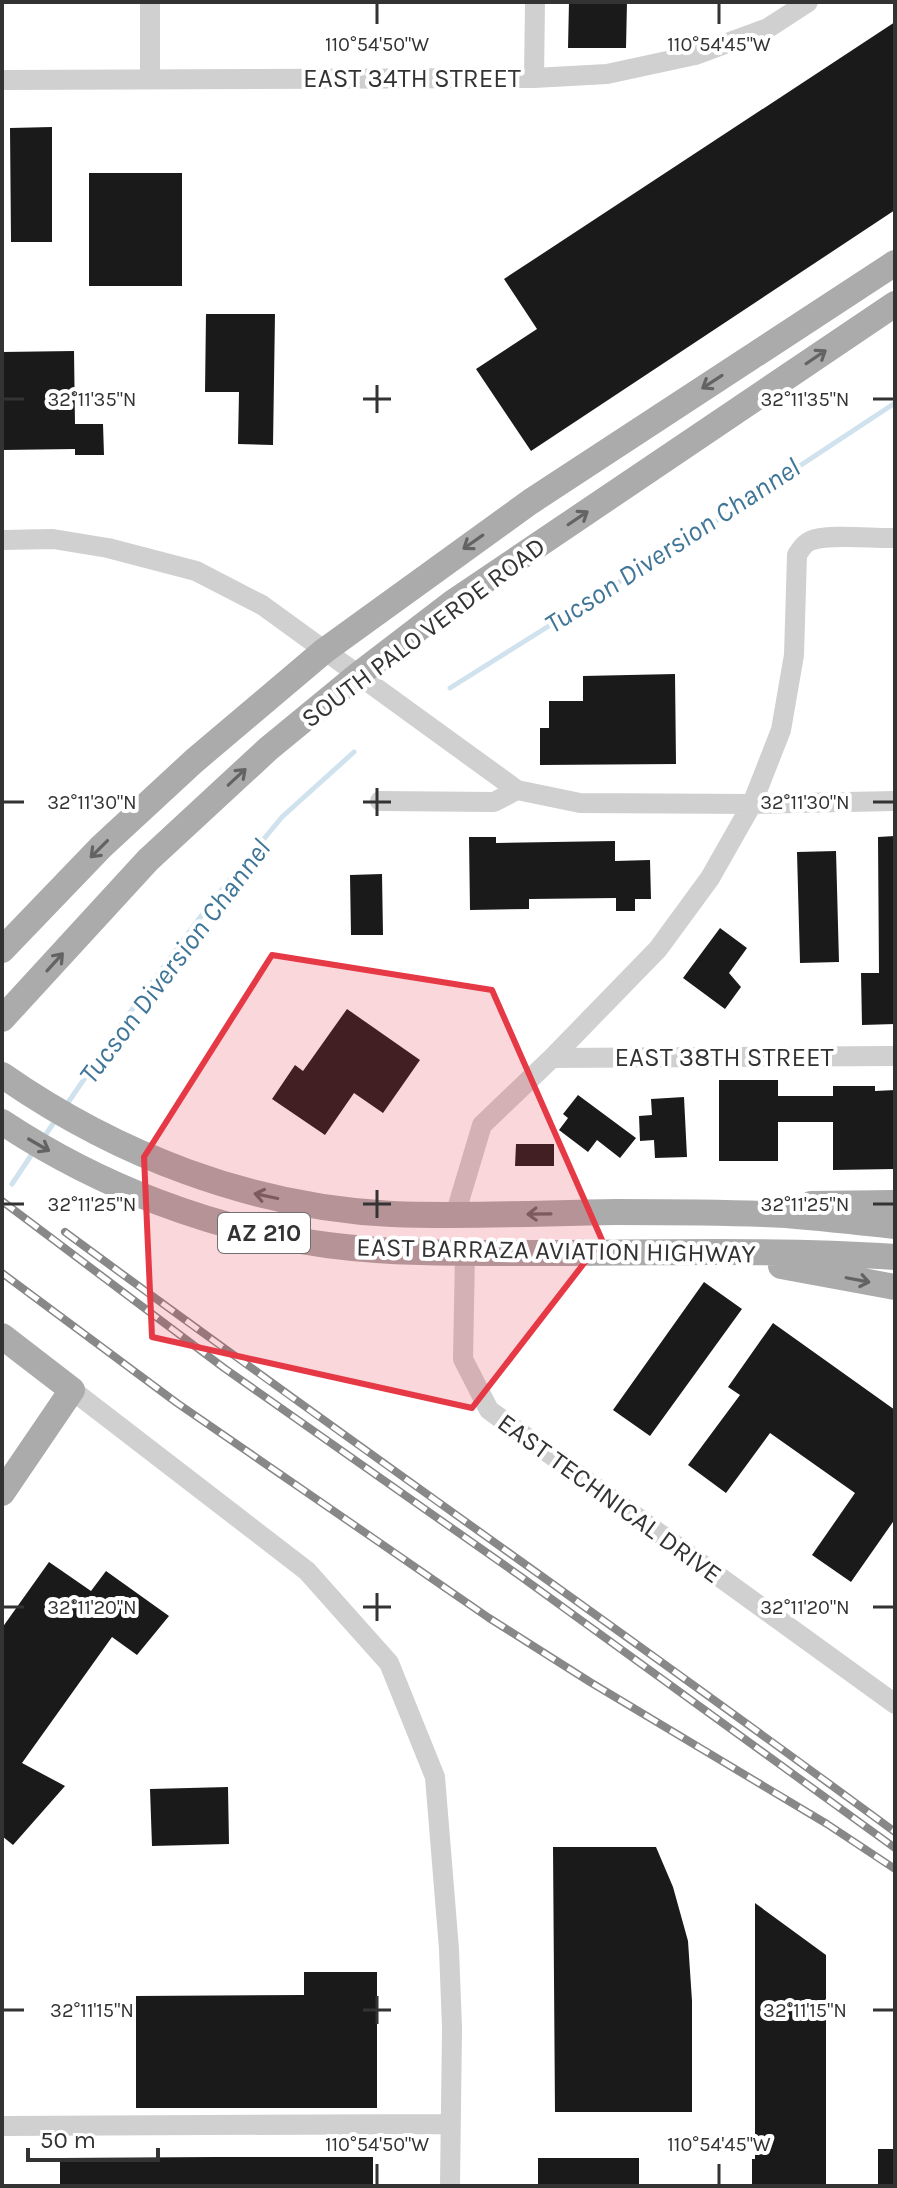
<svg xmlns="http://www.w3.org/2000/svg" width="897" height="2188" font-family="Karla,sans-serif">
	<rect width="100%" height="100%" fill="#fff"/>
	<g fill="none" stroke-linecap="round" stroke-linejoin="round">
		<!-- stream -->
		<path stroke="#cfe2ee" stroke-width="5" d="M450,688L713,523L895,403
			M65,1107L128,1015L210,904L282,817L354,752
			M42,1140L57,1118
			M12,1184L34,1151"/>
	</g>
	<!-- building -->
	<path fill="#1a1a1a" d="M569,2H627L626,48H568Z
		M895,22V210L531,451L476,369L537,329L504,279Z
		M52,127V242H11L10,128Z
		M89,173H182V286H89Z
		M206,314H275L273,445L238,444L239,392H205Z
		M74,351L75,424H103L104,455H75V449L2,450V352Z
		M675,674L676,764L540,765V728H549V701H583V676Z
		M895,836V1024L862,1025L861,973H879L878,837Z
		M469,837H496V843L615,841V861L650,860L651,899H635V911H616V898L529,899V909L470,910Z
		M836,851L839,962L800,963L797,852Z
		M382,874L383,935H351L350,875Z
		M720,928L747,948L729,973L741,987L725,1009L683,978Z
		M347,1009L420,1060L383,1113L354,1093L325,1135L272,1099L295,1065L303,1071Z
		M719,1080H778V1096H833V1086H875V1091L895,1090V1169L833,1170V1122H778V1161H719Z
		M578,1095L636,1138L620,1158L597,1140L588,1152L559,1130L568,1118L563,1114Z
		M684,1097L687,1157L655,1158L654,1140L640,1141L639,1116L652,1115L651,1099Z
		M516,1144H554V1166H515Z
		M704,1282L742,1309L650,1436L613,1410Z
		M773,1323L895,1410V1519L851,1582L812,1555L855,1493L770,1433L726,1493L688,1465L740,1395L728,1387Z
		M49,1562L91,1591L106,1571L169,1616L137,1655L112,1637L22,1763L65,1786L13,1845L2,1836V1628Z
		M228,1787L229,1844L152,1846L150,1789Z
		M553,1847H656L673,1887L688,1941L692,2001V2112H555Z
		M755,1903L826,1955V2186H752V2159H755Z
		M304,1972H377V2108H136V1996L304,1995Z
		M878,2149H895V2186H878Z
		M215,2157H373V2186H60V2158Z
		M538,2158H639V2186H538Z"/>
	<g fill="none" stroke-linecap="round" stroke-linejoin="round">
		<!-- minor -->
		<path stroke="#d0d0d0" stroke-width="20" d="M150,2V79
			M534,78L535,2
			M2,80L534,78L607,74L695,55L768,28L808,2
			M2,540L53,539L108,548L196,571L262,605L517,790L580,803L752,804L895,801
			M380,801L494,802L517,790
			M552,1058L895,1056
			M455,1215L482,1125L552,1058L658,949L710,878L752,804L781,730L794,655L797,555C800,550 805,543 810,541C827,533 875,539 895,538
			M465,1253L463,1359L489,1410L895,1704
			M72,1390L307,1571L389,1663L435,1777L449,1949L452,2028L450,2186
			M2,2126L450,2124"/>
		<!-- major -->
		<path stroke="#ababab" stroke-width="26" d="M2,950L101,847L194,761L324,651L530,502L895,263
			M2,1019L148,860L268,749L358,675L452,603L895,304
			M2,1075C117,1155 251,1207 392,1214C467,1217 541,1213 616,1212C672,1212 730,1212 786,1215C822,1218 859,1222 895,1226
			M2,1122C99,1186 212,1230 327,1245C396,1254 464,1253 532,1253C653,1253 774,1249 895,1257
			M811,1204L895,1203
			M781,1266L895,1287
			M2,1336L72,1390L2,1493"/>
		<defs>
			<path id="rail" d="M2,1201L224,1368L520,1576L895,1848
				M65,1232C340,1435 620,1629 895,1832
				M2,1273L177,1403L489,1618L590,1682L827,1824L895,1869"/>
		</defs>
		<!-- rail casing -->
		<use href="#rail" stroke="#888" stroke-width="8"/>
		<!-- rail -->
		<use href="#rail" stroke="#fff" stroke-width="5" stroke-dasharray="15" stroke-linecap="butt"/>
	</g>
	<!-- one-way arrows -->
	<defs><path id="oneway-shaft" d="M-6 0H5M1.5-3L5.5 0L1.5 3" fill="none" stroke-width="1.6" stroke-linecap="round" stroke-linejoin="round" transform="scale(2)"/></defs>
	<g stroke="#636363">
		<use href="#oneway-shaft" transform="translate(816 357) rotate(-34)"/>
		<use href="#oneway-shaft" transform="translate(712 382) rotate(147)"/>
		<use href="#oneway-shaft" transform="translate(578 518) rotate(-34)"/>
		<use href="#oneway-shaft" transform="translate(473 542) rotate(145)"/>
		<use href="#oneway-shaft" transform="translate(237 777) rotate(-43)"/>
		<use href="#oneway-shaft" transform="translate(99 849) rotate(135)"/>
		<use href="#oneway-shaft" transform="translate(55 962) rotate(-48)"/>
		<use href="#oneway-shaft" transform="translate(39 1145) rotate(30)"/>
		<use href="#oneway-shaft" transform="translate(266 1196) rotate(-168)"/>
		<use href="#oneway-shaft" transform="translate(539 1214) rotate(179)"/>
		<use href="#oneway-shaft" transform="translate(858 1280) rotate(11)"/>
	</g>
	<!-- marked area -->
	<path fill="#e63946" fill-opacity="0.2" stroke="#e63946" stroke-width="6" stroke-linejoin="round" d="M272,955L492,990L602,1240L472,1408L152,1337L144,1157Z"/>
	<!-- ticks -->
	<path fill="none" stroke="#333" stroke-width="3" d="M377,4V24M719,4V24M377,385V413M4,399H24M363,399H391M873,399H893M377,788V816M4,802H24M363,802H391M873,802H893M377,1190V1218M4,1204H24M363,1204H391M873,1204H893M377,1593V1621M4,1607H24M363,1607H391M873,1607H893M377,1996V2024M4,2010H24M363,2010H391M873,2010H893M377,2164V2184M719,2164V2184"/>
	<g text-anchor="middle" stroke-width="8" stroke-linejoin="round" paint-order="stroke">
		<!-- shield labels -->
		<rect fill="#fff" stroke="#707070" stroke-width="2" x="218" y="1213" width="92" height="40" rx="6"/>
		<g font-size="24" font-weight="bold" fill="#333">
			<text x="264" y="1241">AZ 210</text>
		</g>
		<!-- street labels -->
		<g font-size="26" fill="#333" stroke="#fff">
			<text x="412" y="87">EAST 34TH STREET</text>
			<text transform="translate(423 632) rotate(-37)" y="9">SOUTH PALO VERDE ROAD</text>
			<text x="724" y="1066">EAST 38TH STREET</text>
			<text transform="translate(556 1250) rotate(1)" y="9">EAST BARRAZA AVIATION HIGHWAY</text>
			<text transform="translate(610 1498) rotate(36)" y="9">EAST TECHNICAL DRIVE</text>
		</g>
		<!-- water labels -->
		<g font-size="28" font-style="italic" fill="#3f7597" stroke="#fff">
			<text transform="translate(672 545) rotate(-33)" y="10">Tucson Diversion Channel</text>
			<text transform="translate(174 961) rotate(-53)" y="10">Tucson Diversion Channel</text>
		</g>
	</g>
	<g font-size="20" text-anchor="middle" fill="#333" stroke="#fff" stroke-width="8" stroke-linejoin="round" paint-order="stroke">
		<text x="377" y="51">110°54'50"W</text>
		<text x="719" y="51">110°54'45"W</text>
		<text x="92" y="406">32°11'35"N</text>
		<text x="805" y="406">32°11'35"N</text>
		<text x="92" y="809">32°11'30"N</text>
		<text x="805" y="809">32°11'30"N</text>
		<text x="92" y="1211">32°11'25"N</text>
		<text x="805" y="1211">32°11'25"N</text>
		<text x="92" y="1614">32°11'20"N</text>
		<text x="805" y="1614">32°11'20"N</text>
		<text x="92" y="2017">32°11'15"N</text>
		<text x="805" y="2017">32°11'15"N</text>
		<text x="377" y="2151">110°54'50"W</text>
		<text x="719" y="2151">110°54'45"W</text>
	</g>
	<!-- border -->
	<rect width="897" height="2188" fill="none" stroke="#333333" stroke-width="8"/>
	<!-- scale -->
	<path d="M28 2148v12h130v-12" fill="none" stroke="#333333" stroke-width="4"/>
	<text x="40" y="2148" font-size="24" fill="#333333" stroke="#ffffff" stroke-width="6" paint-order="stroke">50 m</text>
</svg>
